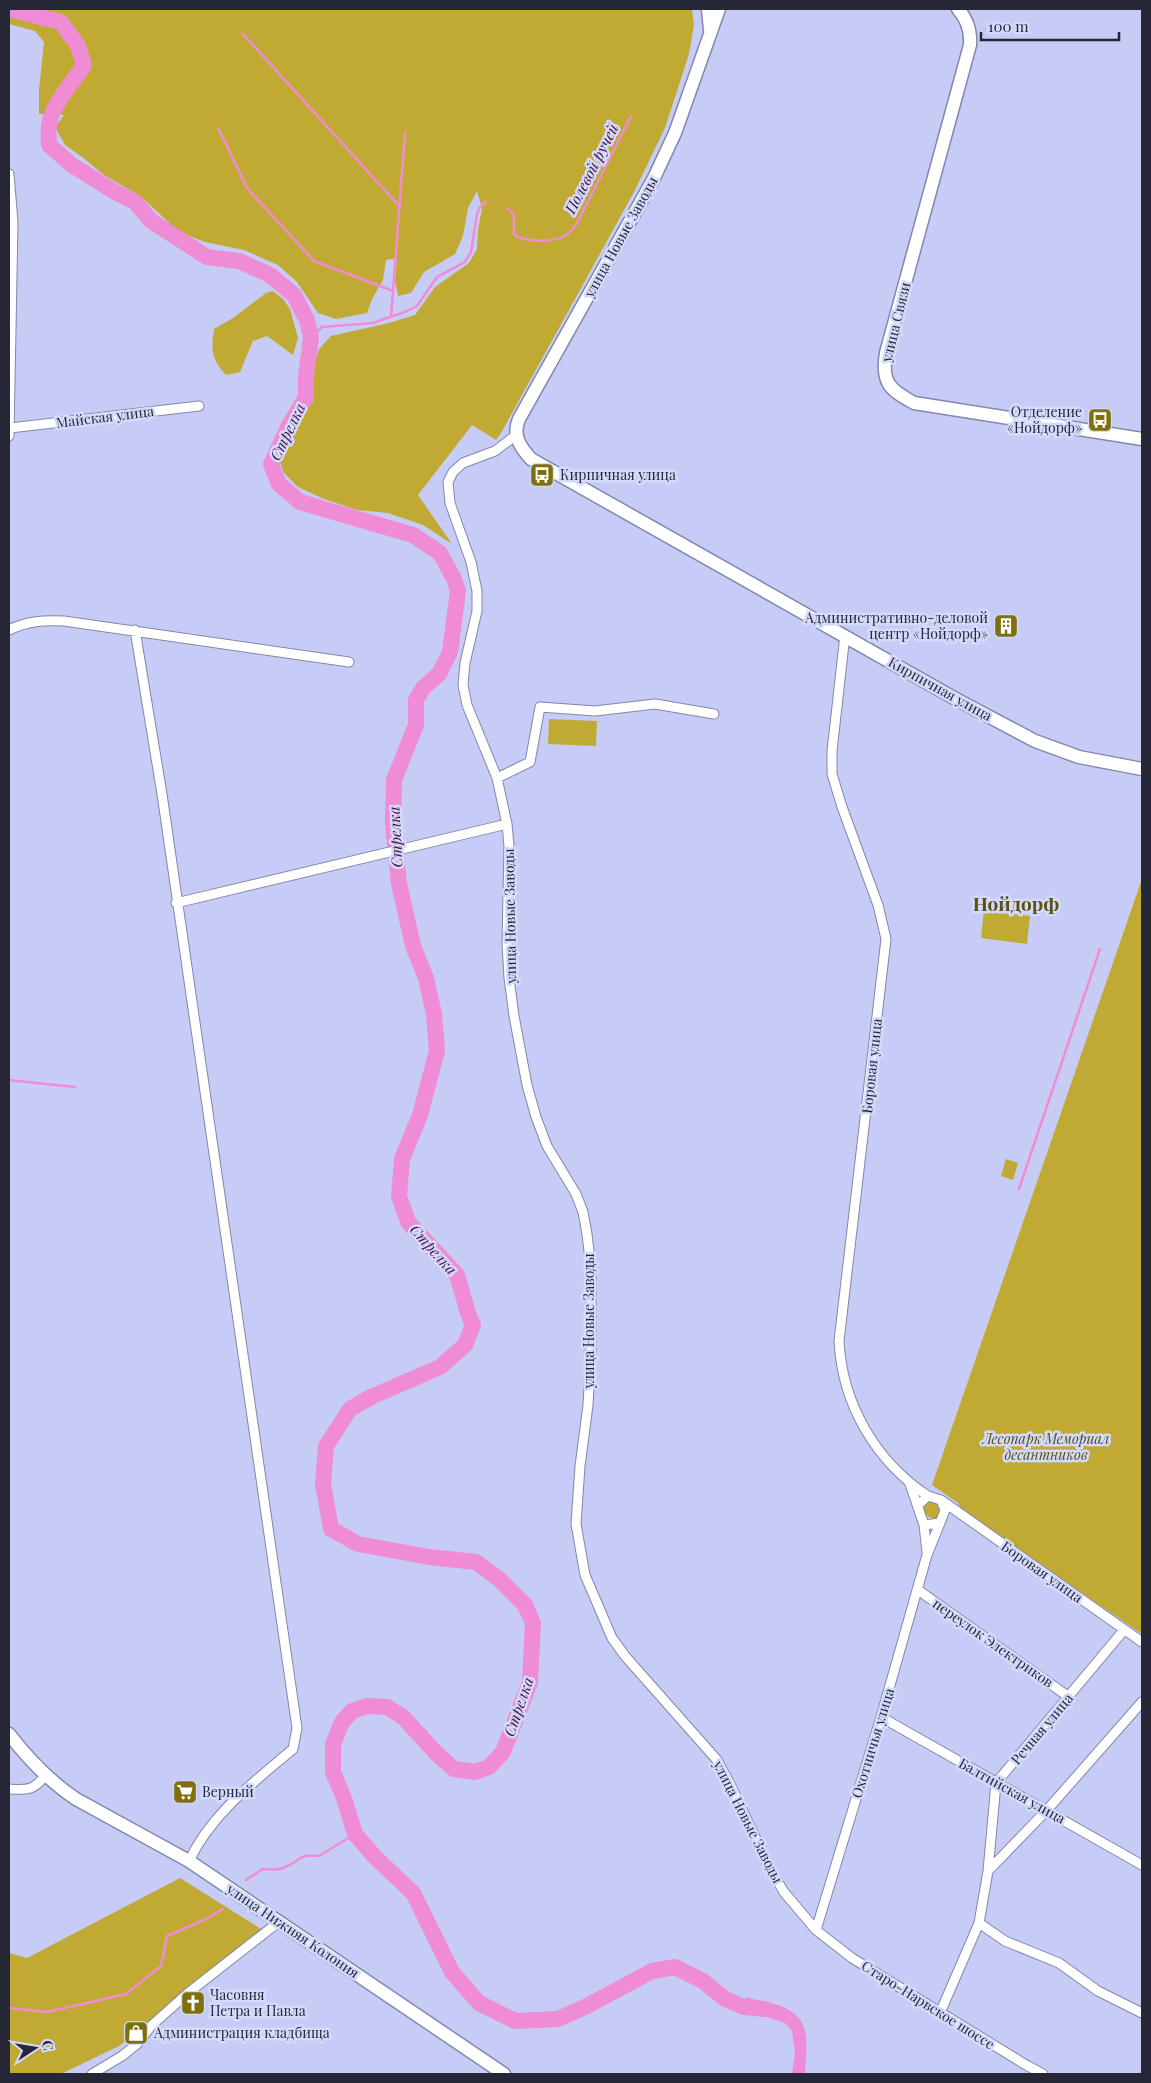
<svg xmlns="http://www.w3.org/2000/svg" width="1151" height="2083" font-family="'Playfair Display',serif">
	<rect width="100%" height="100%" fill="#c6ccf5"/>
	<!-- green -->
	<path fill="#c1aa34" d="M9,9H692L694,25L689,54L665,128L635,190L580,290L501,433L496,440L472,425L418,495L452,544L423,525L388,513L357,510L324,499L298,487L284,473L280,462L302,415L314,400L311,373L319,349L331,336L389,323L415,315L435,287L469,263L477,249L478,230L482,208L477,191L468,208L463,236L455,254L424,272L411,293L398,296L395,281L397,258L386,260L383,280L372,299L367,313L336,319L318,313L297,282L278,265L244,250L205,242L179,232L140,196L104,175L82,157L65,145L55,127L64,115L39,114V90L44,42L35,31L9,24Z
		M273,291L283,299L290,309L298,338L293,355L267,336L253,341L240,372L226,375C211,359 211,349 214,329L233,318L266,293Z
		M549,719L597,721L596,746L548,744Z
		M1142,879V1634L963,1512L958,1503L932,1485Z
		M984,910L1030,916L1027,944L981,938Z
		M1006,1159L1018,1163L1013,1180L1001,1176Z
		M926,1500L938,1502L941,1511L937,1518H931L923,1513V1506Z
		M180,1878L261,1929L157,2017L119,2046L61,2074H9V1953L27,1958Z"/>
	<!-- water -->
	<path fill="#ef8cd5" d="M747,1997C757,2001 768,2002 778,2005C814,2017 806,2044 805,2074H792L795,2053L792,2031L785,2023L752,2012L743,2013Z"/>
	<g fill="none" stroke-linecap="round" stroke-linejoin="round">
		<!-- stream -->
		<path stroke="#ef8cd5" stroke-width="2.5" d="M243,34L400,207
			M218,128L247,188L314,261L393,291L391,317
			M507,208L514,215V234C523,243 553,242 565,236C569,234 573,228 576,225L631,116
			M393,291L405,133
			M311,337L322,327L373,323L407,311L417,306L437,277L465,262L471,252L477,214L480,207L486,202
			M9,1080L75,1087
			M1019,1189L1100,949
			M246,1880L263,1869C269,1869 276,1871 283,1868C300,1862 298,1853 319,1856L355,1834
			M9,2008L47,2012L126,1994L161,1966L167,1936L206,1919L223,1909"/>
		<!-- river -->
		<path stroke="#ef8cd5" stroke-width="16" d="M9,9L61,22L78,46L84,65C73,83 51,105 49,126C48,132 49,139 49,145L72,165L115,192L135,202L151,221L207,257L239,261L270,275L294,295L307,320L311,337L306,376V397L288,427L271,464L279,484L300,502L413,535L440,553L454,579L458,591L450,652L439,674L423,688L416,700V725L394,780L393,824L399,883L413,946L426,978L434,1014L437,1051L420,1115L402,1159L399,1196L408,1222L457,1275L468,1313L473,1325L465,1345L440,1367L371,1397L350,1409L326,1446L323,1484L331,1529L358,1544L429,1557L476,1562L499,1579L525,1605L533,1623L530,1682L503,1752L489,1767L475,1772L454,1769L436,1753L403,1717L387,1707L367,1706L352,1711L342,1722L333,1744V1772L344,1798L355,1834L375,1857L413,1893L452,1972L479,2003L515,2021L558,2019L587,2006L652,1971L675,1967L703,1981L725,1999L744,2007L765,2009"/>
		<defs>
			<path id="street" d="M9,174L13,222L9,436
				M10,428L199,406
				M516,435L495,451L463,463L453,472L448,482L450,503L471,562L477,591V611L465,663L463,685L467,705L497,778L507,824L509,846L507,943L509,978L514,1016L527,1085L536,1117L547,1146L576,1194L583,1212L587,1234L591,1269V1350L588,1405L580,1466L576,1524L585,1575L612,1638L625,1656L717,1760L730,1784L770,1869L784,1892L816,1930L852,1958L1026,2065L1043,2074
				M9,630C27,621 44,620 64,621L349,662
				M135,630L162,794L297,1728L293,1749C254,1782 212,1813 189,1861
				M845,635L832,751V774L842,807L878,905L886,939L839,1341C842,1403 875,1461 928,1496
				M497,778L530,762L540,707L595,711L655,704L714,714
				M176,903L507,824
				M910,1484L924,1525L940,1523L945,1510L941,1500L928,1496L918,1505
				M941,1500L1142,1642
				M924,1525L927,1552
				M918,1590L1069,1697
				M881,1717L1142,1865
				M9,1789C27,1790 33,1791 45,1776
				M988,1871L1047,1810L1142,1702
				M979,1923L1005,1941L1059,1963L1098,1991L1142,2013
				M816,1930L881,1717L927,1555L940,1523
				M940,2013L979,1923L988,1871L996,1783L1124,1630
				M92,2074L122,2056L137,2044L151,2026L188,1993L280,1921"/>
			<path id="secondary" d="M708,9L710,30
				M719,9L675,133L653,180L519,419C512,435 520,447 531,459L954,698L1035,741L1079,757L1142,769
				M958,9C967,19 971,31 970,45L886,353C881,383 890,390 914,403L1142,439
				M9,1734C29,1760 49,1781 76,1799L189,1861L504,2074"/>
		</defs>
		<!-- street casing -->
		<use href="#street" stroke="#8187ad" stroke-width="11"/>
		<!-- secondary casing -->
		<use href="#secondary" stroke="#8187ad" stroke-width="15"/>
		<!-- street -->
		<use href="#street" stroke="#fff" stroke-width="9"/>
		<!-- secondary -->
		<use href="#secondary" stroke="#fff" stroke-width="12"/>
	</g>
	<!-- icons -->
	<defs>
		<symbol id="bus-square" viewBox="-11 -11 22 22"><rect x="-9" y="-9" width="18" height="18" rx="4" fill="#806f0d" stroke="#d4dafb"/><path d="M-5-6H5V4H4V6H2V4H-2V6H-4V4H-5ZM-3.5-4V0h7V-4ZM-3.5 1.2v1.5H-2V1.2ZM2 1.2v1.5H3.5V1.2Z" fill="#fff"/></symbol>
		<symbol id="building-square" viewBox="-11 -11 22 22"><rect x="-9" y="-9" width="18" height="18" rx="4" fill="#806f0d" stroke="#d4dafb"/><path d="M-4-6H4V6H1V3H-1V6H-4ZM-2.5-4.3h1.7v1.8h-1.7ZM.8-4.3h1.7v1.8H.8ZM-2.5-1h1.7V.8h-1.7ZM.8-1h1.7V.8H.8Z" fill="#fff"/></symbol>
		<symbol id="supermarket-square" viewBox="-11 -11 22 22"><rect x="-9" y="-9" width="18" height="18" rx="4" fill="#806f0d" stroke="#d4dafb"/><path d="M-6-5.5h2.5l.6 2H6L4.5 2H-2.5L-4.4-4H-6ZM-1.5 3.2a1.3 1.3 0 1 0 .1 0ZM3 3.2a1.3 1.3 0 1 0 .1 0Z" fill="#fff"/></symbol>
		<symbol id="church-square" viewBox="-11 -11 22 22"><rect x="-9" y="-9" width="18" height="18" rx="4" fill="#806f0d" stroke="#d4dafb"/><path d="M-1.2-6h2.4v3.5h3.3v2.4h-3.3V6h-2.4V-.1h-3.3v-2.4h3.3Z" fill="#fff"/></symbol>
		<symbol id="shop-square" viewBox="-11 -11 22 22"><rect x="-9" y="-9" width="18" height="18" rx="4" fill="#806f0d" stroke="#d4dafb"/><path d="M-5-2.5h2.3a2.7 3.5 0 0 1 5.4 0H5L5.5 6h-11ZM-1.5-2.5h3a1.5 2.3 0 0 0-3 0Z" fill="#fff"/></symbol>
	</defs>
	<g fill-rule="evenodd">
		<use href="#bus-square" x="1086" y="406" width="28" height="28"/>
		<use href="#bus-square" x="528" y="461" width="28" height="28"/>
		<use href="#building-square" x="992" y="612" width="28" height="28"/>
		<use href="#supermarket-square" x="171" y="1778" width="28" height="28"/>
		<use href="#church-square" x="179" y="1989" width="28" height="28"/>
		<use href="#shop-square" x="122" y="2019" width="28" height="28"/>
	</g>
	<g text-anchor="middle" stroke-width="5" stroke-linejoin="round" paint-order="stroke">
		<!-- street labels -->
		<g font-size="14" fill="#252737" stroke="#d4dafb">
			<text transform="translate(621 237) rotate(-61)" y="5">улица Новые Заводы</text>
			<text transform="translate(896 322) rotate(-76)" y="5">улица Связи</text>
			<text transform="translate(105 417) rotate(-7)" y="5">Майская улица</text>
			<text transform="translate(940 689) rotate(29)" y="5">Кирпичная улица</text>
			<text transform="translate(510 916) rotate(-91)" y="5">улица Новые Заводы</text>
			<text transform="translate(872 1066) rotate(-84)" y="5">Боровая улица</text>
			<text transform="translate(589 1321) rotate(-90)" y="5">улица Новые Заводы</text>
			<text transform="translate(1042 1572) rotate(35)" y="5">Боровая улица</text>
			<text transform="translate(993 1643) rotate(35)" y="5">переулок Электриков</text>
			<text transform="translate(1042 1729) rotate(-50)" y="5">Речная улица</text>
			<text transform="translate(873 1743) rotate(-73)" y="5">Охотничья улица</text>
			<text transform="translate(1012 1791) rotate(29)" y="5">Балтийская улица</text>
			<text transform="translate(748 1822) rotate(63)" y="5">улица Новые Заводы</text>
			<text transform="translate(293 1931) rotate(34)" y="5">улица Нижняя Колония</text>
			<text transform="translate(928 2005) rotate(32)" y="5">Старо-Нарвское шоссе</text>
		</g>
		<!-- poi labels -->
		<g font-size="14" fill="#252737" stroke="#d4dafb" text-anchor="start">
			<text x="1082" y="417" text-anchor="end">Отделение<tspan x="1082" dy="16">«Нойдорф»</tspan></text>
			<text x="560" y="480">Кирпичная улица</text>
			<text x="988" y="623" text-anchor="end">Административно-деловой<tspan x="988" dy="16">центр «Нойдорф»</tspan></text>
			<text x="202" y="1797">Верный</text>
			<text x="210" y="2000">Часовня<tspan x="210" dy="16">Петра и Павла</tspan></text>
			<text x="154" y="2038">Администрация кладбища</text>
		</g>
		<!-- park labels -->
		<g font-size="14" font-style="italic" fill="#564c17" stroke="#d4dafb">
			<text x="1046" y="1444">Лесопарк Мемориал<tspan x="1046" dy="16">десантников</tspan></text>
		</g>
		<!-- water labels -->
		<g font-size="15" font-style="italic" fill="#480b3c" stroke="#d4dafb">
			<text transform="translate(592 169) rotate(-63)" y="5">Полевой ручей</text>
			<text transform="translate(288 432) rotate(-64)" y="5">Стрелка</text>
			<text transform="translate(396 837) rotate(-93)" y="5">Стрелка</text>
			<text transform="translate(433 1250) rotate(48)" y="5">Стрелка</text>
			<text transform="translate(519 1707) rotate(-71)" y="5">Стрелка</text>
		</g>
		<!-- district labels -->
		<g font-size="19" font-weight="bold" fill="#5b4f11" stroke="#d4dafb">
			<text x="1016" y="911">Нойдорф</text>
		</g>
	</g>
	<!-- border -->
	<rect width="1151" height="2083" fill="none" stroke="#252737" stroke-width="20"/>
	<!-- north arrow -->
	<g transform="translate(35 2048) rotate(78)" stroke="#d4dafb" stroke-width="4" paint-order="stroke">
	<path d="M0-4L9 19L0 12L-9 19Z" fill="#252737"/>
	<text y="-8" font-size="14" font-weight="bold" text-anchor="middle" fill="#252737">С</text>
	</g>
	<!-- scale -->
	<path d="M981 32v8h138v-8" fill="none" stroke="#252737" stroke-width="2.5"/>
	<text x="988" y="32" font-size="15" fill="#252737" stroke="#d4dafb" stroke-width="4" paint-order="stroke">100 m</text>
</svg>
